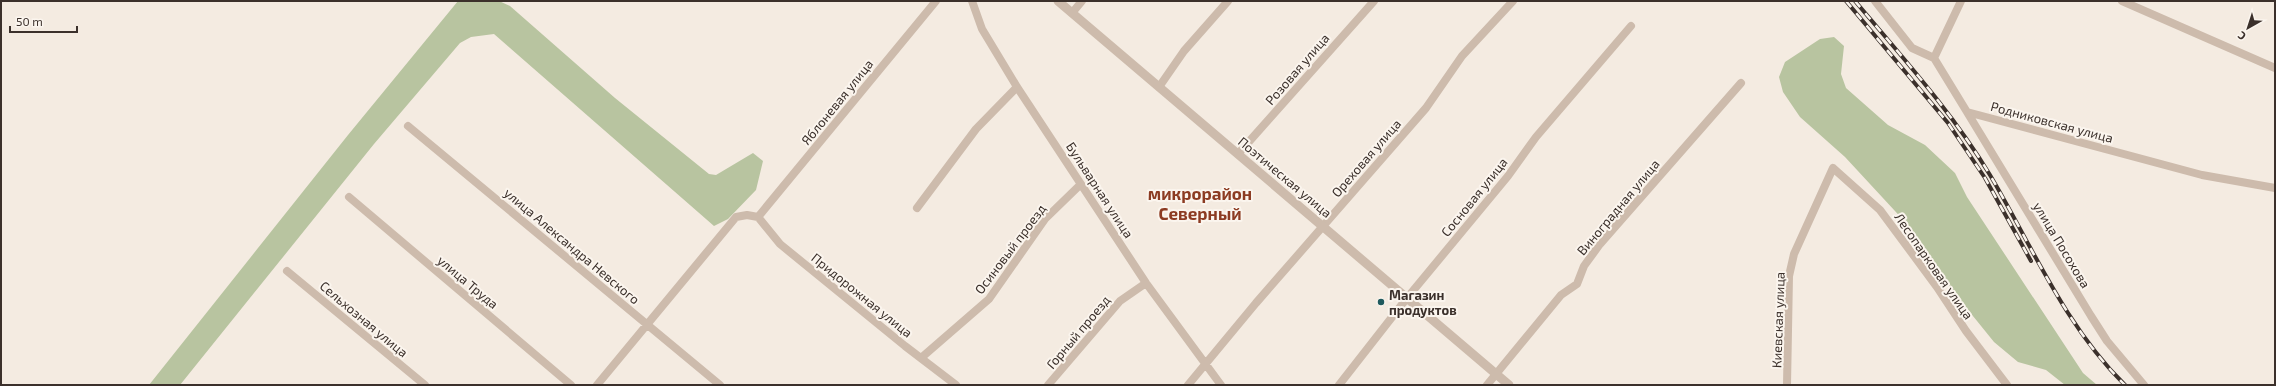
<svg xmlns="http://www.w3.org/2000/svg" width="2276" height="386" font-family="'Exo 2',sans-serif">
	<rect width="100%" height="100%" fill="#f4ebe1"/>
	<!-- green -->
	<path fill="#b8c4a0" d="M458,1H499L510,6L615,98L709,174L716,175L753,153L763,161L756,190L728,219L714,226L494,34L471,37L460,43L374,144L180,385H149L348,135Z
		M1834,37L1844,46L1841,74L1846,88L1888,125L1925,145L1955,173L1967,197L2083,373L2097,385H2065L2046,370L2018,362L1994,342L1939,274L1907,224L1845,157L1800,117L1783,92L1779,77L1785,62L1820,39Z"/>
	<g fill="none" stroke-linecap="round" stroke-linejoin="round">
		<!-- minor -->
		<path stroke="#cdbbac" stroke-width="8" d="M972,1L982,29L1017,87L1146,283L1221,385
			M1875,1L1912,48L1934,58L1967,112L2202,175L2275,188
			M2122,1L2275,68
			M1072,13L1082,1
			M1934,58L1961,1
			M1159,87L1184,51L1228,1
			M1967,112L2091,316L2107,341L2144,385
			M408,126L720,385
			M1238,154L1374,1
			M349,197L571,385
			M917,208L976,129L1017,87
			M758,217L936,1
			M758,217L780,244L905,346L956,385
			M287,271L425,385
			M921,358L989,299L1045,219L1081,184
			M597,385L736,217L747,215L758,217
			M1048,385L1120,301L1146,283
			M1188,385L1256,303L1426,108L1462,56L1513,1
			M1339,385L1407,298L1508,176L1536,137L1631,26
			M1487,385L1561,295L1577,284L1584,266L1600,244L1741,83
			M1787,385L1789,276L1794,254L1833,168L1880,210L1937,287L1966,331L2007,385"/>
		<!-- tertiary -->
		<path stroke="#cdbbac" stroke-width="9" d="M1058,1L1509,385"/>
		<defs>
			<path id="rail" d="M1846,1L1948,123L1985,178L2031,261
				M1855,1C1902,57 1952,112 1990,175C2032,246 2065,326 2125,385"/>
		</defs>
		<!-- rail casing -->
		<use href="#rail" stroke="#3b302b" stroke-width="4"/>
		<!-- rail -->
		<use href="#rail" stroke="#fbf5ee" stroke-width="2.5" stroke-dasharray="8" stroke-linecap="butt"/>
	</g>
	<!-- markers -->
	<circle fill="#1f5a5e" stroke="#fbf5ee" stroke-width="1.5" cx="1381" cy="302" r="4"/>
	<g text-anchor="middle" stroke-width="4" stroke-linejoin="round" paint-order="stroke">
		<!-- street labels -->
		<g font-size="13" fill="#3b302b" stroke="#fbf5ee">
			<text transform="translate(1297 69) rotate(-49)" y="5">Розовая улица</text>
			<text transform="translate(837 102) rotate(-51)" y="5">Яблоневая улица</text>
			<text transform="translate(2052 122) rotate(15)" y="5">Родниковская улица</text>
			<text transform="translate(1366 158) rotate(-49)" y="5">Ореховая улица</text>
			<text transform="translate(1285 177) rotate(40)" y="5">Поэтическая улица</text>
			<text transform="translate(1100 190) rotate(57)" y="5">Бульварная улица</text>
			<text transform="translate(1474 197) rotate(-51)" y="5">Сосновая улица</text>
			<text transform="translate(1618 207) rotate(-50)" y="5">Виноградная улица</text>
			<text transform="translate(2062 245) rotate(59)" y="5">улица Посохова</text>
			<text transform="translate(572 246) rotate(40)" y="5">улица Александра Невского</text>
			<text transform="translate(1010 249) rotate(-53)" y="5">Осиновый проезд</text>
			<text transform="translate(1934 266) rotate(55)" y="5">Лесопарковая улица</text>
			<text transform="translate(468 282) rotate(40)" y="5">улица Труда</text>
			<text transform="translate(862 295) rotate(39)" y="5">Придорожная улица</text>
			<text transform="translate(364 319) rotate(40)" y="5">Сельхозная улица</text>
			<text transform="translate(1778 320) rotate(-88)" y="5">Киевская улица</text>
			<text transform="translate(1078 332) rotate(-50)" y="5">Горный проезд</text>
		</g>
		<!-- poi labels -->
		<g font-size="13" font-weight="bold" fill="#3b302b" stroke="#fbf5ee" text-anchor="start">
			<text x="1389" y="300">Магазин<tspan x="1389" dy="15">продуктов</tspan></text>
		</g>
		<!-- district labels -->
		<g font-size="17" font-weight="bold" fill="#8c3b22" stroke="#fbf5ee">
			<text x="1200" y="200">микрорайон<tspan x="1200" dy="20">Северный</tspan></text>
		</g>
	</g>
	<!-- border -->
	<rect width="2276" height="386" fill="none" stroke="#3b302b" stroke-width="4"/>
	<!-- north arrow -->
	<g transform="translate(2248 28) rotate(219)" stroke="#fbf5ee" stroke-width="3" paint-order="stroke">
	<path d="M0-3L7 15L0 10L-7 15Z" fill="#3b302b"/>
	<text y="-6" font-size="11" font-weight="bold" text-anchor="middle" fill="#3b302b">С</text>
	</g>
	<!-- scale -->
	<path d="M10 26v6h67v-6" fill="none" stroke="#3b302b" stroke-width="2"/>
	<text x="16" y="26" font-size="12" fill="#3b302b" stroke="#fbf5ee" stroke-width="3" paint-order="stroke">50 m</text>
</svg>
